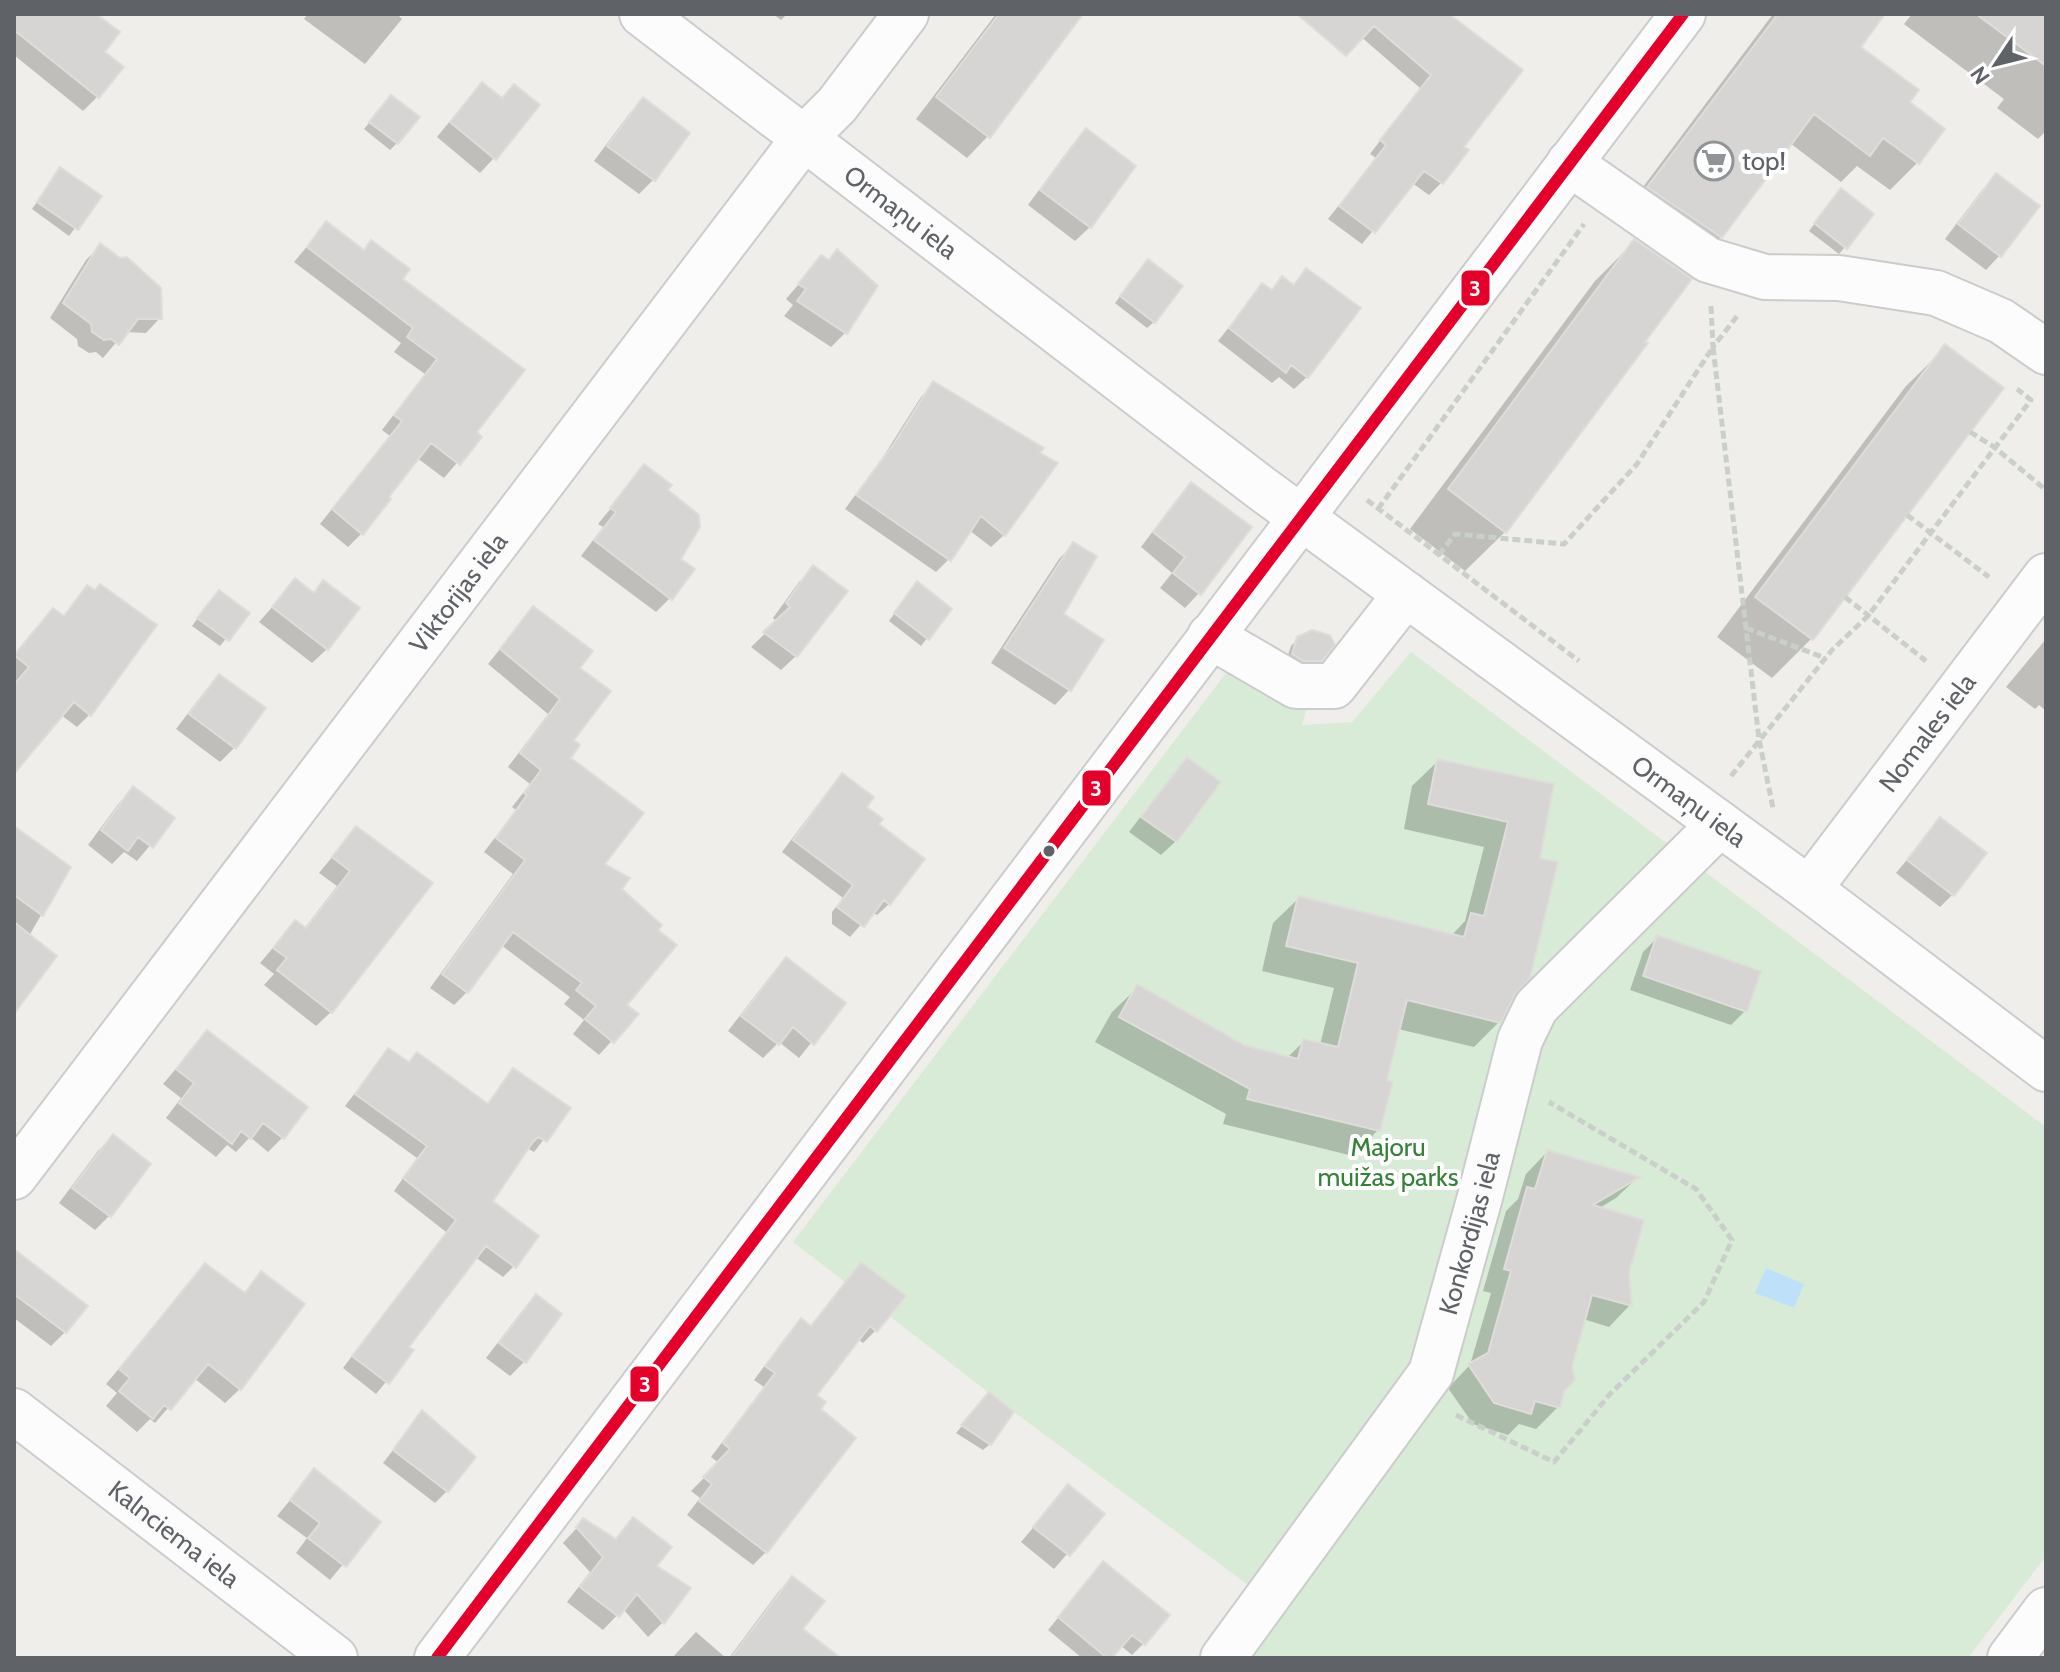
<svg xmlns="http://www.w3.org/2000/svg" width="2060" height="1672" font-family="Cabin,sans-serif">
	<rect width="100%" height="100%" fill="#efeeea"/>
	<!-- green -->
	<path fill="#d8ebd6" d="M1411,652L2046,1127V1556L1968,1658H1252L1285,1612L1014,1412L793,1242L1226,673L1307,708L1302,725L1352,722Z"/>
	<!-- water -->
	<path fill="#bfe0f9" d="M1766,1268L1804,1284L1794,1308L1755,1293Z"/>
	<!-- shadow -->
	<path fill="#0003" d="M14,14H93L102,53L98,96L83,111L14,55Z
		M308,14H397L402,19L365,64L304,19Z
		M773,14H787L781,20Z
		M996,14H1081L988,136L967,158L916,119Z
		M1351,14H1446L1462,147L1441,183L1429,195L1412,183L1362,244L1328,219L1376,158L1370,154L1420,88L1344,22Z
		M1773,14H1876L1858,47L1907,102L1943,129L1917,163L1890,190L1857,166L1841,182L1790,143L1721,237L1693,264L1622,215Z
		M1912,14H2043L2046,16V131L2038,139L1997,108L2004,99L1904,24Z
		M468,99L494,158L480,173L437,137Z
		M644,100L687,134L653,180L639,194L594,161L629,114Z
		M385,104L397,143L390,150L364,129Z
		M1086,131L1090,227L1075,241L1028,205L1072,145Z
		M60,170L99,196L69,236L32,209Z
		M1996,176L2000,255L1986,270L1945,239L1982,190Z
		M1834,197L1845,247L1839,254L1809,231Z
		M326,224L362,251L371,242L400,279L474,433L479,437L444,478L417,458L362,533L348,547L320,524L390,436L382,430L425,374L394,352L401,343L294,262Z
		M1634,242L1505,532L1465,571L1410,529L1595,281Z
		M100,246L160,318L146,333L125,332L103,358L96,352L89,353L78,346L77,339L50,318L86,260Z
		M822,257L845,333L831,347L784,316L793,305L786,299Z
		M1142,268L1154,322L1147,328L1115,303Z
		M1307,271V377L1294,389L1279,377L1272,383L1218,341L1262,286L1270,291L1282,279L1292,286Z
		M1946,347L2001,388L1811,639L1772,678L1717,637L1906,386Z
		M934,384L1004,535L991,547L969,530L949,559L936,572L845,509L883,457L921,397Z
		M645,467L666,490L679,560L670,598L656,612L581,556L603,527L598,524Z
		M1191,484L1199,593L1185,608L1160,588L1172,573L1141,547L1177,499Z
		M1074,544L1061,615L1101,641L1069,690L1055,705L991,663L1059,559Z
		M814,568L796,656L781,670L751,647L777,622L773,618L799,582Z
		M295,581L312,594L323,583L327,649L312,663L259,622Z
		M88,588L90,714L77,727L61,715L17,767L18,769L14,774V685L17,681L14,678V655L53,610L62,617Z
		M911,590L949,609L921,646L889,621Z
		M212,599L247,613L220,646L192,626Z
		M533,608L577,669L568,758L602,865L619,889L624,1005L636,1014L599,1055L573,1034L584,1020L564,1004L570,997L501,945L467,992L454,1005L430,988L513,874L484,852L516,810L512,807L530,784L508,767L548,714L488,664Z
		M1298,639L1320,660L1313,667L1286,661L1291,646Z
		M2046,639V711L2039,705L2035,709L2006,687Z
		M220,676L234,748L220,762L176,729L205,691Z
		M1187,759L1176,841L1161,855L1129,832L1173,774Z
		M1438,761L1552,786L1512,995L1499,1022L1474,1047L1398,1029L1385,1082L1378,1130L1353,1156L1223,1124L1226,1114L1095,1042L1112,1012L1138,987L1243,1047L1287,1058L1304,1041L1320,1045L1334,988L1262,971L1273,923L1299,898L1451,936L1465,921L1484,847L1404,829L1412,786Z
		M842,775L876,825L889,904L877,915L872,912L850,937L832,924V912L843,898L782,852L831,787Z
		M134,789L172,819L137,861L124,852L112,864L88,845L119,803Z
		M1940,820L1953,894L1940,907L1896,873Z
		M356,828L331,1012L316,1026L264,985L274,974L260,963L295,922L304,929L337,886L319,873Z
		M14,829L68,868L29,936L14,1000Z
		M1657,938L1746,1010L1731,1025L1630,990L1643,952Z
		M786,959L843,1003L799,1058L779,1042L763,1058L728,1031L772,974Z
		M207,1032L283,1137L268,1152L250,1137L236,1152L227,1145L216,1157L166,1118L181,1098L163,1084Z
		M388,1050L408,1064L486,1105L513,1070L568,1108L534,1152L527,1148L490,1202L514,1266L503,1277L475,1257L406,1347L411,1351L376,1394L343,1368L446,1232L394,1191L417,1158L345,1106Z
		M113,1137L109,1216L95,1230L59,1203L98,1151Z
		M1547,1152L1637,1178L1616,1198L1598,1209L1627,1272L1630,1305L1609,1327L1583,1319L1558,1407L1536,1429L1519,1424L1508,1435L1473,1424L1448,1388L1470,1365L1491,1293L1483,1291L1506,1211L1518,1199L1526,1174Z
		M14,1265L65,1332L51,1346L14,1318Z
		M862,1265L876,1330L863,1343L858,1339L814,1395L818,1410L766,1552L753,1565L687,1515L700,1498L691,1491L719,1463L711,1457L764,1387L754,1380L788,1334L801,1321L809,1327Z
		M205,1266L243,1294L261,1274L240,1389L225,1403L194,1378L155,1423L150,1419L137,1432L106,1406L117,1393L106,1384Z
		M536,1297L560,1315L524,1362L510,1376L486,1358L522,1311Z
		M982,1402L990,1444L983,1450L956,1433Z
		M422,1413L447,1491L435,1503L383,1463Z
		M314,1471L378,1522L330,1580L296,1553L307,1538L277,1516Z
		M1068,1486L1102,1514L1054,1569L1021,1542Z
		M634,1520L654,1566L688,1588L662,1623L648,1637L623,1609L603,1630L567,1602L590,1572L563,1543L583,1521L614,1541Z
		M1103,1563L1144,1643L1132,1655L1120,1645L1109,1658H1082L1048,1630Z
		M792,1578L800,1630L838,1658H729L779,1591Z
		M696,1632L726,1658H672Z"/>
	<!-- building -->
	<path fill="#d6d5d3" stroke="#deddd9" stroke-width="2" d="M14,14H96L120,32L105,52L124,67L99,98L14,30Z
		M999,14H1083L990,138L936,97Z
		M1297,14H1449L1523,70L1464,147L1469,150L1443,184L1424,171L1375,233L1339,206L1386,145L1380,140L1431,75L1374,26L1346,56Z
		M1778,14H1885L1861,47L1919,90L1910,102L1945,129L1919,164L1883,138L1870,156L1814,114L1722,238L1647,187Z
		M1976,14H2046V66Z
		M482,82L502,98L514,84L540,105L496,160L450,122Z
		M391,95L420,117L398,144L369,122Z
		M643,97L690,133L655,181L607,146Z
		M1086,128L1136,166L1091,228L1040,190Z
		M60,167L102,196L78,230L37,202Z
		M1996,173L2040,206L2001,257L1958,224Z
		M1841,188L1874,214L1847,249L1814,223Z
		M326,221L364,250L371,240L410,269L403,279L525,370L477,432L482,437L460,465L431,443L389,497L391,499L363,535L332,509L402,421L394,415L437,359L407,337L413,328L307,247Z
		M1634,239L1692,279L1645,342L1648,343L1506,533L1448,489Z
		M100,243L120,258L127,257L161,288L162,319H138L119,345L111,339L104,340L92,332L91,324L63,303Z
		M837,249L878,286L847,334L797,301L806,289L798,284L821,255L829,260Z
		M1148,259L1183,286L1155,323L1120,296Z
		M1306,268L1361,308L1308,378L1291,365L1286,373L1229,328L1262,283L1272,290L1282,276L1294,285Z
		M1945,344L2004,388L1813,640L1755,597Z
		M933,381L1044,448L1040,453L1058,463L1005,536L981,516L951,561L856,495L895,442Z
		M644,464L672,485L668,490L699,515L700,527L681,559L695,569L672,600L594,540L616,512L610,508Z
		M1191,482L1252,527L1201,595L1173,573L1185,557L1153,532Z
		M1073,542L1097,556L1064,614L1104,640L1071,691L1004,648Z
		M813,565L848,591L797,657L763,632L790,607L786,603Z
		M295,578L314,593L323,580L360,608L328,650L272,607Z
		M917,581L952,609L929,640L894,613Z
		M100,584L157,625L91,716L74,702L14,774V685L29,667L14,655L53,608L64,616L87,585L95,590Z
		M219,590L250,613L229,641L197,618Z
		M533,606L593,651L580,668L611,691L574,740L580,745L571,758L644,813L605,864L630,878L622,889L662,925L658,930L677,945L627,1005L639,1014L614,1043L585,1019L596,1006L576,990L582,983L513,932L468,993L442,974L525,860L496,838L527,795L524,793L541,770L520,753L560,699L500,649Z
		M1312,630L1330,635L1335,645L1322,661H1303L1292,654L1297,637Z
		M219,674L266,708L236,749L189,714Z
		M1187,757L1221,782L1177,842L1141,817Z
		M1437,759L1554,784L1540,858L1558,862L1530,978L1514,996L1501,1023L1407,1000L1387,1080L1393,1082L1380,1131L1247,1099L1250,1089L1119,1017L1137,984L1244,1045L1298,1059L1303,1039L1338,1047L1358,963L1286,946L1298,896L1464,937L1471,913L1484,916L1508,822L1428,804Z
		M842,773L874,797L867,807L883,819L879,824L925,859L890,905L884,900L864,927L837,907L853,885L793,840Z
		M133,786L175,818L153,848L138,837L128,851L101,830Z
		M1940,817L1987,853L1954,896L1907,860Z
		M14,826L71,867L43,916L14,895Z
		M356,826L433,883L332,1013L277,970L287,958L273,948L295,920L306,928L350,871L332,857Z
		M14,922L57,956L14,1014Z
		M1657,935L1761,971L1747,1012L1643,976Z
		M786,957L846,1003L814,1045L793,1027L779,1045L741,1016Z
		M207,1030L308,1107L284,1139L263,1123L251,1139L241,1131L232,1144L179,1103L194,1083L176,1069Z
		M388,1048L409,1062L417,1052L488,1104L513,1068L571,1108L547,1142L538,1137L533,1142L493,1201L539,1236L516,1268L486,1246L409,1347L414,1350L389,1384L352,1356L456,1220L403,1178L427,1146L355,1094Z
		M113,1134L151,1164L111,1217L72,1188Z
		M1547,1150L1640,1177L1593,1205L1644,1220L1629,1273L1632,1306L1592,1295L1572,1367L1575,1380L1564,1392L1560,1408L1535,1401L1531,1414L1494,1403L1468,1364L1488,1353L1511,1271L1504,1269L1527,1187L1535,1189Z
		M14,1249L88,1306L66,1333L14,1294Z
		M861,1262L906,1296L877,1332L870,1326L817,1395L826,1402L821,1409L856,1438L767,1553L699,1501L712,1484L703,1477L730,1449L723,1443L775,1373L765,1366L801,1318L811,1326Z
		M205,1263L245,1293L261,1271L305,1304L241,1390L208,1364L171,1410L164,1405L153,1419L119,1391L130,1378L119,1369Z
		M536,1294L562,1314L526,1363L499,1343Z
		M989,1392L1014,1412L991,1445L961,1425Z
		M422,1410L476,1457L448,1492L393,1450Z
		M314,1468L381,1522L346,1567L308,1538L320,1523L290,1500Z
		M1068,1484L1105,1514L1070,1556L1033,1527Z
		M633,1517L672,1547L657,1566L691,1588L664,1624L637,1594L619,1617L580,1587L603,1557L576,1527L583,1518L616,1539Z
		M1103,1561L1170,1615L1145,1645L1132,1635L1112,1658H1107L1058,1617Z
		M792,1576L825,1601L803,1629L841,1658H731Z"/>
	<g fill="none" stroke-linecap="round" stroke-linejoin="round">
		<defs>
			<g id="minor">
				<path id="s1" d="M642,14L1261,488L1809,889L2046,1069"/>
				<path d="M1569,163L1708,260L1765,277L1839,278L1936,293L2001,321L2046,352"/>
				<path d="M1210,636L1296,686H1334L1406,594"/>
				<path id="s2" d="M1809,889L2046,576"/>
				<path id="s3" d="M14,1177L804,138L837,105L906,14"/>
				<path id="s4" d="M14,1411L335,1658"/>
				<path d="M437,1658L1683,14"/>
				<path id="s5" d="M1223,1658L1431,1373L1480,1197L1520,1040L1536,1007L1720,824"/>
				<path d="M2010,1658L2046,1610"/>
			</g>
		</defs>
		<!-- minor casing -->
		<use href="#minor" stroke="#cbcccc" stroke-width="48"/>
		<!-- path -->
		<path stroke="#cacfcc" stroke-width="5" stroke-dasharray="8 4" stroke-linecap="butt" d="M1711,306L1713,347L1738,315
			M1970,432L1994,447L2046,490
			M1367,500L1579,661
			M1378,509L1584,224
			M1907,515L1989,577
			M1439,555L1455,534L1564,544L1637,464L1713,347L1759,739L1773,808
			M1845,597L1926,661
			M1746,628L1825,658
			M1731,776L1832,650L1868,616L2031,400L2017,389
			M1456,1415L1554,1462L1610,1394L1704,1302L1732,1240L1696,1189L1549,1102"/>
		<!-- minor -->
		<use href="#minor" stroke="#fdfcfc" stroke-width="44"/>
		<defs>
			<path id="bus-1" d="M437,1658L1683,14"/>
		</defs>
		<!-- bus-1 casing -->
		<use href="#bus-1" stroke="#fff" stroke-width="18"/>
		<!-- bus-1 -->
		<use href="#bus-1" stroke="#e4002b" stroke-width="12"/>
	</g>
	<!-- icons -->
	<defs>
		<symbol id="supermarket-ring" viewBox="-11 -11 22 22"><circle r="9.5" fill="#fff" stroke="#919496" stroke-width="1.5"/><path d="M-6-5.5h2.5l.6 2H6L4.5 2H-2.5L-4.4-4H-6ZM-1.5 3.2a1.3 1.3 0 1 0 .1 0ZM3 3.2a1.3 1.3 0 1 0 .1 0Z" fill="#919496"/></symbol>
	</defs>
	<g fill-rule="evenodd">
		<use href="#supermarket-ring" x="1692" y="139" width="44" height="44"/>
	</g>
	<!-- markers -->
	<circle fill="#5f6368" stroke="#fff" stroke-width="3" cx="1049" cy="851" r="7"/>
	<g text-anchor="middle" stroke-width="8" stroke-linejoin="round" paint-order="stroke">
		<!-- poi labels -->
		<g font-size="26" fill="#5f6368" stroke="#fff" text-anchor="start">
			<text x="1742" y="170">top!</text>
		</g>
		<!-- street labels -->
		<g font-size="26" fill="#5f6368" stroke="#fff">
			<text dy="9" stroke="none"><textPath href="#s1" startOffset="326">Ormaņu iela</textPath></text>
			<text dy="9" stroke="none"><textPath href="#s3" startOffset="734">Viktorijas iela</textPath></text>
			<text dy="9" stroke="none"><textPath href="#s2" startOffset="196">Nomales iela</textPath></text>
			<text dy="9" stroke="none"><textPath href="#s1" startOffset="1310">Ormaņu iela</textPath></text>
			<text dy="9" stroke="none"><textPath href="#s5" startOffset="498">Konkordijas iela</textPath></text>
			<text dy="9" stroke="none"><textPath href="#s4" startOffset="202">Kalnciema iela</textPath></text>
		</g>
		<!-- park labels -->
		<g font-size="26" fill="#348238" stroke="#fff">
			<text x="1388" y="1156">Majoru<tspan x="1388" dy="30">muižas parks</tspan></text>
		</g>
	</g>
	<g stroke="#fff" stroke-width="3">
		<rect x="1460" y="269" width="31" height="38" rx="8" fill="#e4002b"/>
		<rect x="1081" y="769" width="31" height="38" rx="8" fill="#e4002b"/>
		<rect x="629" y="1365" width="31" height="38" rx="8" fill="#e4002b"/>
	</g>
	<g font-size="22" text-anchor="middle" font-weight="bold" fill="#fff">
		<text x="1475" y="296">3</text>
		<text x="1096" y="796">3</text>
		<text x="645" y="1392">3</text>
	</g>
	<!-- border -->
	<rect width="2060" height="1672" fill="none" stroke="#5f6368" stroke-width="32"/>
	<!-- north arrow -->
	<g transform="translate(1996 64) rotate(235)" stroke="#ffffff" stroke-width="6" paint-order="stroke">
	<path d="M0-6L14 30L0 20L-14 30Z" fill="#5f6368"/>
	<text y="-12" font-size="22" font-weight="bold" text-anchor="middle" fill="#5f6368">N</text>
	</g>
</svg>
